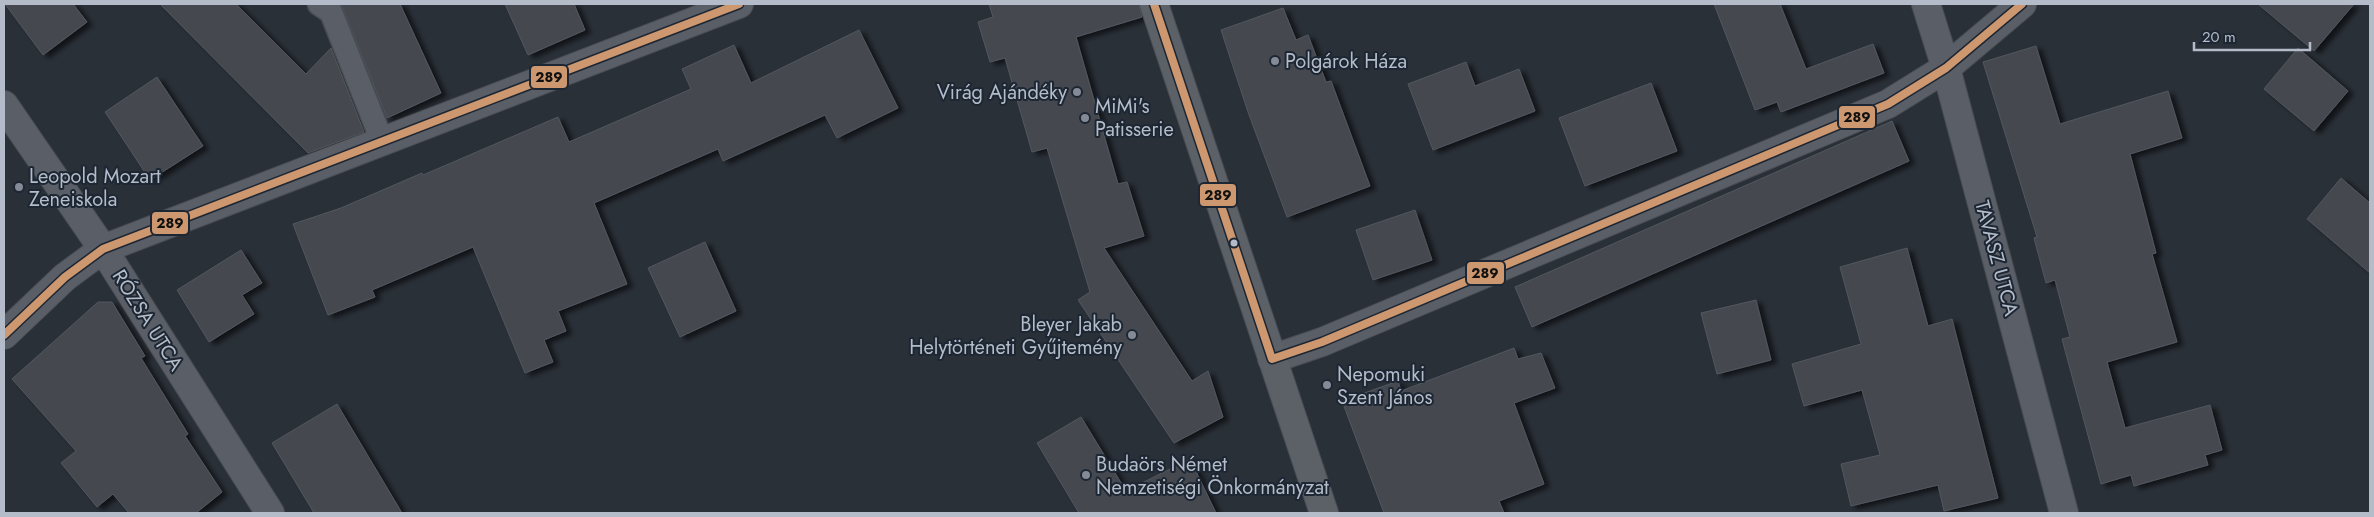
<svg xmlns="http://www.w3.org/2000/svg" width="2374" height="517" font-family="Jost,sans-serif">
	<defs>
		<filter id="shadow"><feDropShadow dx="5.5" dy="3" stdDeviation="2.5" flood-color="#0009"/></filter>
	</defs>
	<rect width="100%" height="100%" fill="#2a3038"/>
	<!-- building -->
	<path fill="#444950" stroke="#52575f" filter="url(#shadow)" d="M5,4H73L87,22L43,55Z
		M160,4H236L306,74L331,48L364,132L308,153Z
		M341,4H400L441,93L387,118Z
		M505,4H574L585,30L528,55Z
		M989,4H1139L1142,17L1076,37L1118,184L1127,182L1144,236L1104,248L1192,381L1208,371L1223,417L1174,443L1078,300L1090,292L1047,148L1032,152L1005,58L990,62L978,22L993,17Z
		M1714,4H1780L1806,69L1873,44L1884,73L1781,112L1777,102L1755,110Z
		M2258,4H2354L2314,51Z
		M1283,8L1296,40L1308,35L1326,82L1331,81L1370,186L1287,217L1248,112L1221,30Z
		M859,30L898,108L837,138L825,115L723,161L718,149L594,203L627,284L558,311L566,331L544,340L553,362L525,373L473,247L372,290L375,297L328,315L293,224L341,208L422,173L423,175L558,117L569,142L691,89L682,69L734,45L751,83Z
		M2036,46L2060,124L2168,91L2182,138L2130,154L2156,253L2152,254L2177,342L2107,362L2125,428L2210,405L2222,450L2205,455L2208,465L2134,486L2131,475L2101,484L2062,339L2070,337L2055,280L2046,283L2034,238L2037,237L1983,62Z
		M2298,48L2348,91L2314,131L2264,89Z
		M1466,62L1475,86L1519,69L1535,111L1433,150L1408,84Z
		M157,77L203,146L150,180L105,112Z
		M1651,83L1677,151L1585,186L1559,118Z
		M1892,121L1909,161L1532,327L1515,287Z
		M2341,178L2370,203V273L2307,219Z
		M1415,210L1432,260L1373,280L1356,230Z
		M705,242L736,311L680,337L648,268Z
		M1907,248L1928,326L1952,319L1998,498L1944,511L1938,485L1851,506L1841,464L1880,455L1862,390L1804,406L1792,364L1861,344L1840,267Z
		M241,250L262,283L242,295L254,314L209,342L177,290Z
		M1756,300L1771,360L1717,374L1701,313Z
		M98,302H112L145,356L141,358L188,434L185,436L222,492L196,513H129L113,494L97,507L61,463L76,451L12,379Z
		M1514,348L1518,359L1541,353L1555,388L1514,403L1544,484L1499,501L1504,513H1384L1342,401L1398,381L1401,391Z
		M337,404L402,513H314L272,443Z
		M1081,417L1126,491L1190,459L1216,513H1079L1037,443Z"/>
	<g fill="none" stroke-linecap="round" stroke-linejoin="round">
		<defs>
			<path id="service" d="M319,4L331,12L382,141"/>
			<path id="minor" d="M1926,4L1946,68L2064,513
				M4,105L103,249L270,513
				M4,335L65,277L103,249L739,4
				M1272,359L1322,342L1888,104L1946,68L2022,4"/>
			<path id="primary" d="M1154,4L1324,513"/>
		</defs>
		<!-- service casing -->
		<use href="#service" stroke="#484c53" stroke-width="25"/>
		<!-- minor casing -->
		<use href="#minor" stroke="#484c53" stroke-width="30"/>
		<!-- primary casing -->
		<use href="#primary" stroke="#484c55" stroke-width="30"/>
		<!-- service -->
		<use href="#service" stroke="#5a5e66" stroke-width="22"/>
		<!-- minor -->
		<use href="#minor" stroke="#5a5e66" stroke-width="28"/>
		<!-- primary -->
		<use href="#primary" stroke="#5c6168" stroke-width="28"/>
		<defs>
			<path id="bus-1" d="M1154,4L1272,359L1322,342L1888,104L1946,68L2022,4
				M4,335L65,277L103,249L739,4"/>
		</defs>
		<!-- bus-1 casing -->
		<use href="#bus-1" stroke="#1d2633" stroke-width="11"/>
		<!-- bus-1 -->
		<use href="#bus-1" stroke="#cd976f" stroke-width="8"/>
	</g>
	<!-- markers -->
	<g fill="#848b96" stroke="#1d2633" stroke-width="2">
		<circle cx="1275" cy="61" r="5"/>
		<circle cx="1077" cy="92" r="5"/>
		<circle cx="1085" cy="118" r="5"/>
		<circle cx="19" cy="187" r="5"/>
		<circle cx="1132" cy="335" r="5"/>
		<circle cx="1327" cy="385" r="5"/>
		<circle cx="1086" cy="475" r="5"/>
	</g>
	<circle fill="#b4bcc9" stroke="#1d2633" stroke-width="2" cx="1234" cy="243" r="4.5"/>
	<g text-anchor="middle" stroke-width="4" stroke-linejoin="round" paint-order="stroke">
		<!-- poi labels -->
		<g font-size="20" fill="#b4bcc9" stroke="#1d2633" text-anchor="start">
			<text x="1285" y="68">Polgárok Háza</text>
			<text x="1067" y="99" text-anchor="end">Virág Ajándéky</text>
			<text x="1095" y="113">MiMi's<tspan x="1095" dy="23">Patisserie</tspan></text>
			<text x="29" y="183">Leopold Mozart<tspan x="29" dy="23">Zeneiskola</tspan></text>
			<text x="1122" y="331" text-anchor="end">Bleyer Jakab<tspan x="1122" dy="23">Helytörténeti Gyűjtemény</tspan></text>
			<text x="1337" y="381">Nepomuki<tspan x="1337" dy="23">Szent János</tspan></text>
			<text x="1096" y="471">Budaörs Német<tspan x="1096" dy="23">Nemzetiségi Önkormányzat</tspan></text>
		</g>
		<!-- street labels -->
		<g font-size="20" fill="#b4bcc9" stroke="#1d2633">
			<text transform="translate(1997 258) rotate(75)" y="7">TAVASZ UTCA</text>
			<text transform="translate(148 320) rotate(58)" y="7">RÓZSA UTCA</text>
		</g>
	</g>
	<g stroke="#1d2633" stroke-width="2">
		<rect x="530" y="65" width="38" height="24" rx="5" fill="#cd976f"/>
		<rect x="1838" y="105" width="38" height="24" rx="5" fill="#cd976f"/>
		<rect x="1199" y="183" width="38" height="24" rx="5" fill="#cd976f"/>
		<rect x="151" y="211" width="38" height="24" rx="5" fill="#cd976f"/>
		<rect x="1466" y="261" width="39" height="24" rx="5" fill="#cd976f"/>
	</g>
	<g font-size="14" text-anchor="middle" font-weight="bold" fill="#111">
		<text x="549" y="82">289</text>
		<text x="1857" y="122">289</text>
		<text x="1218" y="200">289</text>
		<text x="170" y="228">289</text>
		<text x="1485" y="278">289</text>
	</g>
	<!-- border -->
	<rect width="2374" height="517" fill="none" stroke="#b4bcc9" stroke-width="10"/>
	<!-- scale -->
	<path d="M2194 42v8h116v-8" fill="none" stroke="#b4bcc9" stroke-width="2.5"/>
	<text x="2202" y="42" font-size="15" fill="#b4bcc9" stroke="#1d2633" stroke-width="4" paint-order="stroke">20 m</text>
</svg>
